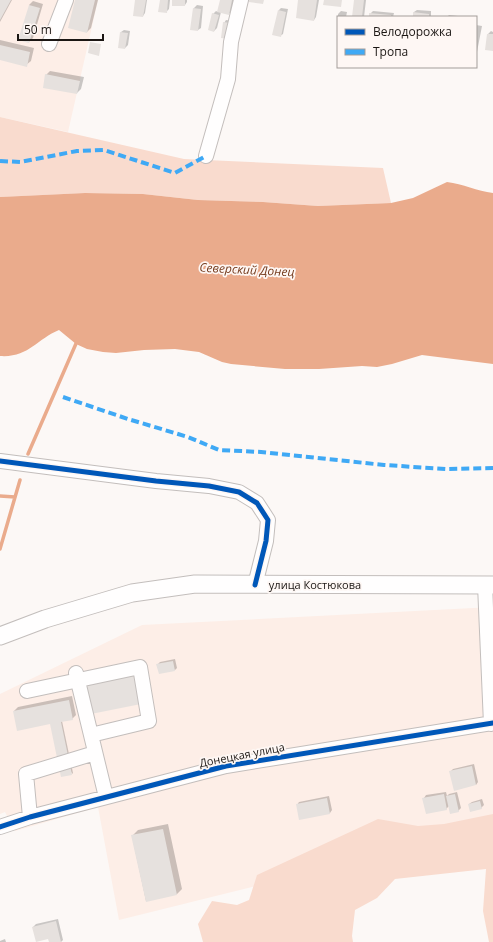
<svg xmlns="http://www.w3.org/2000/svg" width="493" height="942" font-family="'Open Sans',sans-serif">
	<rect width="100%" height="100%" fill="#fcf8f6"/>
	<!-- built -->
	<path fill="#fdeee7" d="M0,0H98L68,132L0,117Z
		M493,607V827L119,920L98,807L15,831L5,812L0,814V694L142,625Z"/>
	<!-- green -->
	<path fill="#f9dbce" d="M0,117L184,159L383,168L391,203L318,206L263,202L198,200L143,194L85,193L0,197Z
		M493,814V942H489L483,911L486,869L395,879L377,898L355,910L352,936L353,942H203L198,924L212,901L237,905L249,900L257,875L378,819L418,826L444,824Z"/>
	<!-- water -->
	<path fill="#eaab8c" d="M447,182C463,184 477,191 493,193V364L422,355L392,364L377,367L362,366L319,369H285L231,364L222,362L199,352L175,349L144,350L116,353L103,352L87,349L76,344L59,330C37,339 28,358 0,356V197L85,193L143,194L198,200L263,202L318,206L391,203L413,198Z"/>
	<!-- shadow -->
	<path fill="#0003" d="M0,0H12L0,22Z
		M76,0H98L91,28L87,32Z
		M136,0H147L145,13L143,16Z
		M161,0H170L169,9L166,12Z
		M173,0H187V2L185,5Z
		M221,0H234L231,11L229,14L221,12L217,28L214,31L213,14L216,11L218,12Z
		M299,0H319L316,17L314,20Z
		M355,0H366L364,17H353Z
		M33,1L43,4L33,38L29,42V5Z
		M197,5L203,6L201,28L198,30L191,29L194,8Z
		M281,8L288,9L283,34L280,36L279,10Z
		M417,10L431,11V17H414V12Z
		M341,11L347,12L346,17H338V14Z
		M373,11L394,13L393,17H370V14Z
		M449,15L458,16V17H447Z
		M338,18V34H337Z
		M226,20L233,21L228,38L224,23Z
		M476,25L482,26L476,57Z
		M124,30L130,31L128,45L125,48L121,32Z
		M491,31L493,32V50L488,34Z
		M0,40L34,48L31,61L26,65L0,59Z
		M50,71L84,77L81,89L77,93L46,75Z
		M175,659L177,668L175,670L157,665L160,662Z
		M72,696L76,715L72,719L62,721L73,773L72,774L51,723L14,711L18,707Z
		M474,764L478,782L476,785L450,772L453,769Z
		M446,792L447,796L449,794L457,792L461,808L458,811L449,806L446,809L424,798L426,795Z
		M329,796L332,810L330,813L297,805L299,802Z
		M482,799L484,805L481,808L469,804L472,802Z
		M168,824L182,889L177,894L146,901L132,836L138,830Z
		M58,919L63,940L61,942H50L49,938L33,927L36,924Z
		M5,939L6,942H0V941Z"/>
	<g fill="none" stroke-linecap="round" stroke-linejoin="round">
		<!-- stream -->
		<path stroke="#eaab8c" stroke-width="3.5" d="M28,454L78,339
			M0,496L15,497
			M0,549L20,480"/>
	</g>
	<!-- building -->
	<path fill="#e6e1de" d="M0,0H11L0,20Z
		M75,0H95L87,33L68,28Z
		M135,0H146L143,17L133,16Z
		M160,0H168L167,13L158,12Z
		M172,0H185V6H172Z
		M220,0H232L229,15L217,12Z
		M249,0H264L263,4L249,2Z
		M298,0H317L314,21L296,18Z
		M324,0H342L341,7L323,5Z
		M354,0H364L362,17H352Z
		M29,5L40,8L29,43L18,40Z
		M193,8L201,9L198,31L190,30Z
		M278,10L286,12L281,37L272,35Z
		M413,12L429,14V17H413Z
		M212,13L219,15L214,32L208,30Z
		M369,13L391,15V17H369Z
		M223,22L231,23L229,39L221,38Z
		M120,32L128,33L125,49L118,48Z
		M487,34H493V51L485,50Z
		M90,42L101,44L99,56L88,53Z
		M0,45L30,52L27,67L0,60Z
		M45,74L80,81L77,94L43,88Z
		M173,661L175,671L159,674L156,664Z
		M135,673L141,704L91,714L84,683Z
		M69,700L73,720L61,722L72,775L61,777L50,724L17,731L13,711Z
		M472,766L476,785L454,791L449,771Z
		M444,794L447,810L426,814L422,798Z
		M455,794L459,812L450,814L446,796Z
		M327,798L330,814L299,820L296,804Z
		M480,801L482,809L470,812L468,804Z
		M163,829L177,895L146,902L131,835Z
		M56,921L61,942H49L48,939L36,942L32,927Z"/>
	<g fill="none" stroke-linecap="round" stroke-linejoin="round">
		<defs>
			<path id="minor" d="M49,44L66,0
				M206,156L228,79L231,42L241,0
				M0,461L156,481L209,486L239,492L257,503L268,520L266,541L255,585
				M485,585L491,724
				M76,673L106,797
				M27,691L140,667L149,721L91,735
				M30,817L26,774L95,753
				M0,827L30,817L226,766L493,723"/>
			<path id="major" d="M0,636L45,619L132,593L195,584L493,585"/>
		</defs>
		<!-- minor casing -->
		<use href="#minor" stroke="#c3bebc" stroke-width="16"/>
		<!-- major casing -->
		<use href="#major" stroke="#c3bebc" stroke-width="19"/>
		<!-- minor -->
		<use href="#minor" stroke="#fffefe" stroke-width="14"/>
		<!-- major -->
		<use href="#major" stroke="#fffefe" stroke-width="17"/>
		<!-- quiet -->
		<path stroke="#3fa9f5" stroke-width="4" stroke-dasharray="8 4" stroke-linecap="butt" d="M0,161L20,162L77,151L104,150L175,173L206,156
			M63,397L128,419L188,437L219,450L261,452L384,465L446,469L493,468"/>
		<defs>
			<path id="cycleway" d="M0,461L156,481L209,486L239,492L257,503L268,520L266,541L255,585
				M0,827L30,817L226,766L493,723"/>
		</defs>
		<!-- cycleway casing -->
		<use href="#cycleway" stroke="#fef7f4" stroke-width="8"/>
		<!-- cycleway -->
		<use href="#cycleway" stroke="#0057b8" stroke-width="5"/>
	</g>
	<g text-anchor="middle" stroke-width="3.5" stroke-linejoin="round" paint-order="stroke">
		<!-- street labels -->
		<g font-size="11" fill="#1b1613" stroke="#fef7f4">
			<text x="315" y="589">улица Костюкова</text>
			<text transform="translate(242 755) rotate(-11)" y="4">Донецкая улица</text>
		</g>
		<!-- water labels -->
		<g font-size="12" font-style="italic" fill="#753b1d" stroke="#fef7f4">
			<text transform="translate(247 270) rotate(3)" y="4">Северский Донец</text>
		</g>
	</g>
	<!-- legend -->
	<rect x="337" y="16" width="140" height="52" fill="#fef7f4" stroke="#a39d9a"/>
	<rect x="345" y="29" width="20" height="6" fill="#0057b8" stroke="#a39d9a"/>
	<text x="373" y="36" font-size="12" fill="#1b1613">Велодорожка</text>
	<rect x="345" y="49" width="20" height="6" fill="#3fa9f5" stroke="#a39d9a"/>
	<text x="373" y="56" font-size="12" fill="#1b1613">Тропа</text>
	<!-- scale -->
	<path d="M18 34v6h85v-6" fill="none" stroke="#1b1613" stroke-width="2"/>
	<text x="24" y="34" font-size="12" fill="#1b1613" stroke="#fef7f4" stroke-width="3" paint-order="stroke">50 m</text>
</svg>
